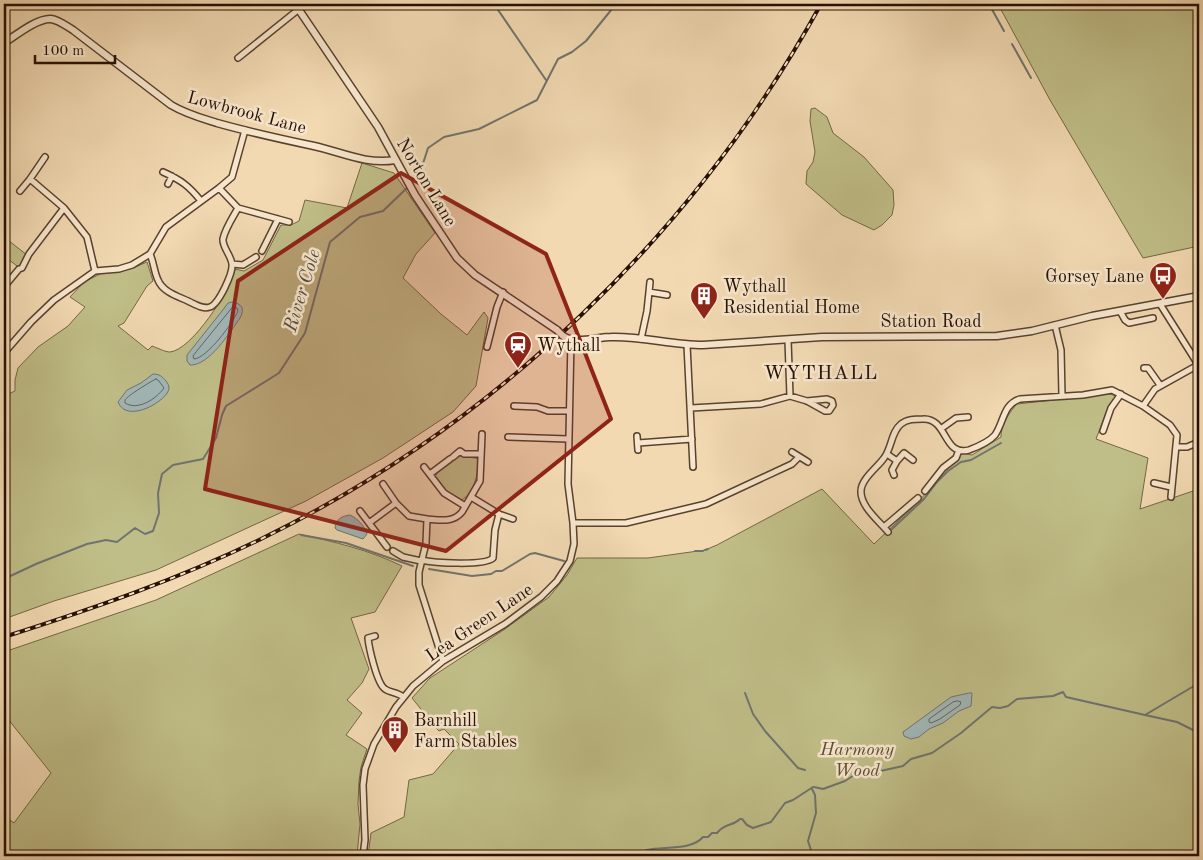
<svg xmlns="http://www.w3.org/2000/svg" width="1203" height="860" font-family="'Old Standard TT',serif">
	<rect width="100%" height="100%" fill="#f2d9b2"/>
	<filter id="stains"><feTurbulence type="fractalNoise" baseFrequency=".004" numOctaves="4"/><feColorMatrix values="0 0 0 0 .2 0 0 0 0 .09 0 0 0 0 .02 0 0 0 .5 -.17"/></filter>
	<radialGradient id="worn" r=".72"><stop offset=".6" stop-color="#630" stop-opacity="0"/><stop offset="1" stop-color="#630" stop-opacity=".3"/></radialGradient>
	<!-- green -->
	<path fill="#c0be88" stroke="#736744" d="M998,4H1199V246L1143,258L1050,100Z
		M815,108L827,117L833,133L864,157L893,190L894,205L892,215L882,225L874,230L842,215L806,184L807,171L813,162L815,152L810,121L811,109Z
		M362,163L394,173L435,233L416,254L403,278L441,314L467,335L484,312L488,318L476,386L453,412L383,458L306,501L156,570L54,601L4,619V396L15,391V380L18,368L38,347L68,326L85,307L70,297L84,282L102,273L120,271L133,268L147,262L153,281L147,286L124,323L118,326L148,350L152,346C158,348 165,352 170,352C192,350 231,289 235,269L244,271L263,260L281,225H291L299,221L305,200L347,208Z
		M4,237L27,255L22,266H17L4,256Z
		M1110,394L1116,396L1109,405L1096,439L1148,458L1140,509L1199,489V856H368L371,833L404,817L409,780L433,774L459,744L444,729L439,731L436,728L412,698L430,678L505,629L549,597L567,575L577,558H648L705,550L717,545L822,489L874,544L920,500L960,453L972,455L1001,437C1000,427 1010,411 1017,404Z
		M461,455L465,457L476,458L478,460C478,474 475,492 462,500L446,491L435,477L437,473Z
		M299,534C335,542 369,550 402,566L375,612L351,618L369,669L362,683L347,700L362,713L346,735L367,749L361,767L359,781L358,804L360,824L357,856H4V816L14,823L51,773L4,714V652L156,600Z"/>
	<!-- water -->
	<path fill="#a1b7b8" stroke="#70746f" d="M232,302C242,304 245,308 240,318C230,332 209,366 190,365L187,361V355L222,311L228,303Z
		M153,374C159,374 162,376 166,381C168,384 169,385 169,388C169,400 127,425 118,402L127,390L141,383Z
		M350,515C357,518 365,526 367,534L363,539L337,530L335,528C336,519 342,516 350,515Z
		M969,693H972L971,706L959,711L943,723L929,729L919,737L911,739L904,736L903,732L951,697Z"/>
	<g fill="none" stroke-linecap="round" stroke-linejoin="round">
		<!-- shore -->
		<path stroke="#64645c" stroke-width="1" d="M233,307L237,308L238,311C233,323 207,358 194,359L193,356L196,352Z
			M156,379L159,381L164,388C156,399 138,411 125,403C125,402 125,401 125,400C127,396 153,380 156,379Z
			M958,701L961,702L960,705L940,719L931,723L929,722V719L953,702Z"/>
		<!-- stream -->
		<path stroke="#70746f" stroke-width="2" d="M494,4L546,80
			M989,4L1004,31
			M1012,44L1031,78
			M412,183L419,176L428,148L444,137L479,129L537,100L558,59L572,52L586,41L616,4
			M892,529L924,499L937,482L948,471L961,462L971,460L1001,443
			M301,535L346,543L413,566
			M705,550L708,549
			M695,551H703
			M429,569L472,576L491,574L496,571H502L530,554L535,553L564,561
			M4,579L36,564L87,544L106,540L117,542L135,528L145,534L153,531L159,513L158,493L162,474L173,465L203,459L216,438L222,415L226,406L279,373L305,333L330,242L360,217L383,211L408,187
			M745,693L753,714L765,731L798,768L805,770
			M1145,715L1177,722L1199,733
			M814,787L823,789L845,781L856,774H867L903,766L911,759L932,753L961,733L992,707L1000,708L1008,706L1017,699L1053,696L1063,692L1066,697L1145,715L1199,683
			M812,789L815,795L816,813L808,841L813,856
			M636,856C640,855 643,851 647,850C663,846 691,851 703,837H708L712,833H717C726,822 732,827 740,819H742L747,825L753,828L771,822L785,803L793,800L813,787"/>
		<defs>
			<path id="minor" d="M238,58L299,9
				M163,172C181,180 189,186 201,201
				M30,179L45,157
				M168,184L172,176
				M219,188L238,208L289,222
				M20,191L30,179L64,208L87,237L95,271
				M262,251L278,219
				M150,254C154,263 154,272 158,280C163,293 181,297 192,303C198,306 204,309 210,307C219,304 233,273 232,264C231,255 222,247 223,239C225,229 233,217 238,208
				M232,264L243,265L256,257
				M4,287L19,269L22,268L29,254L64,208
				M649,292L650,282
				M1160,304L1199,366
				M1120,311L1125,320L1129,323L1153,318
				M1055,325L1061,350L1062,396
				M641,339L647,311L649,292L667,295
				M687,345L693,467
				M487,347L497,307L503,292
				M4,353L31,322L54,300L95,271L119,269L132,265L150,254L166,227L219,188L232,177L245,130
				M1144,368H1148L1160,385
				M790,396L807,401L825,411H829L833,405L832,401L827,399L807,401
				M514,406L537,407L548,411H569
				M1143,406L1155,389L1198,365
				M691,408L761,404L790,396L788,340
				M942,428L956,418L968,417
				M1103,431L1111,408L1121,394
				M637,436L638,450
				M508,437L568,439
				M638,443L692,439
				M1177,447H1187L1199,442
				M792,452L808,462
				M887,454L897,461L892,470L894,475
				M453,457L460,451L464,454H481
				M897,461L904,453L913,460
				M424,467L444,493L465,506
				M430,474L450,459
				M1154,483L1171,487
				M383,484L396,503
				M925,491L943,468L956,458L959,450
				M360,511L369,523
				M499,514L513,519
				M573,523H626L706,504L792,464L799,457
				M884,527L918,498
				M888,532C879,521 860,506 861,491C861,479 878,467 884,458C892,448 891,432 901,424C907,419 915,419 923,419C948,418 943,457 969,450C977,447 989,442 995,435C1004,422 1003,404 1020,399L1083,395L1112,390L1143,406L1170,425L1177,435L1171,497
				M387,547L369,523L396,503L409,516L427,519
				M393,551L403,557L421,561
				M421,560C434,563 485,566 493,558L495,530L499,514L471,497
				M375,636L368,638C369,648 377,684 385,689C390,693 397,692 403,697
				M443,661L419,585V572L426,543L427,519C440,520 453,523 462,512L480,481L482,434
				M363,856L365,840L363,785L365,769L374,744L396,707L413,686L443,661L505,624L541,597L557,581L570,561L574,544L573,523L568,484L571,340"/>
			<path id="tertiary" d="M295,4L378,127L415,195L457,258L475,275L557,330
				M4,43C15,36 37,18 51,19C59,20 66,26 73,30L171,105C186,114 201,118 217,123C249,132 281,139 314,146C341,152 367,165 395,160
				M562,335C573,345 597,337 611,337C642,336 672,345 703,345L822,337L997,336L1032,331L1092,316L1199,296"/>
		</defs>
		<!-- minor casing -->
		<use href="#minor" stroke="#59422d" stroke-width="8"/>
		<!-- tertiary casing -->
		<use href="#tertiary" stroke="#59422d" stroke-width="9"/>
		<!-- minor -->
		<use href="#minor" stroke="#f7e6cd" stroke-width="5"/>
		<!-- tertiary -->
		<use href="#tertiary" stroke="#f7e6cd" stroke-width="6"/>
		<defs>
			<path id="rail" d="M4,637C92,609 179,579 263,538C496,424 696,232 821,4"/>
		</defs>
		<!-- rail casing -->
		<use href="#rail" stroke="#261001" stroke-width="4"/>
		<!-- rail -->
		<use href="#rail" stroke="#f7e6cd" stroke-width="2" stroke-dasharray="5.5" stroke-linecap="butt"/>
		<defs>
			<path id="tertiary-bridge" d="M557,330L562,335"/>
		</defs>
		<!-- tertiary-bridge casing -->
		<use href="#tertiary-bridge" stroke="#59422d" stroke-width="9" stroke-linecap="butt"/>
		<!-- tertiary-bridge -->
		<use href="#tertiary-bridge" stroke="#f7e6cd" stroke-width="6"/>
	</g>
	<!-- marked area -->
	<path fill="#8f2418" fill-opacity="0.2" stroke="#8f2418" stroke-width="4" stroke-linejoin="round" d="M401,173L546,254L611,419L446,551L205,489L238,281Z"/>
	<!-- icons -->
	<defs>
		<symbol id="bus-pin" viewBox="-11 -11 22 30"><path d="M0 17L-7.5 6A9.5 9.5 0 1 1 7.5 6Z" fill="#8f2418" stroke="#f7e6cd"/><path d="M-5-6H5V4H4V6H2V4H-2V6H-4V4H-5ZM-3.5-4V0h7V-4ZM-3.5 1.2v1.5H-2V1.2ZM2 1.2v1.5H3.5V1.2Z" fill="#fff"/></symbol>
		<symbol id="building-pin" viewBox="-11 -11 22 30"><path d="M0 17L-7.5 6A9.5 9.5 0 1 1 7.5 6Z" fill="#8f2418" stroke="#f7e6cd"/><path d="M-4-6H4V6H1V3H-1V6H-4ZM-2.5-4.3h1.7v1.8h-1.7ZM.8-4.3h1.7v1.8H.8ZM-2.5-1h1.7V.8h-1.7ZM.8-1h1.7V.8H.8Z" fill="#fff"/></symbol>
		<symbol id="station-pin" viewBox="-11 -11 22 30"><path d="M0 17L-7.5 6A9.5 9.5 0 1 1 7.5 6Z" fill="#8f2418" stroke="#f7e6cd"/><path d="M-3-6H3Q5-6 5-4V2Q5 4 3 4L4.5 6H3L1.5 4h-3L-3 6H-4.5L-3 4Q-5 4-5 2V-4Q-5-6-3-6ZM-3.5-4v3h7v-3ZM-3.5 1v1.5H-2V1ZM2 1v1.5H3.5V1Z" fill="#fff"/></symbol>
	</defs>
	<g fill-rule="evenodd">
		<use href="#bus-pin" x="1147" y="260" width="32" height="43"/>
		<use href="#building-pin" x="688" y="280" width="32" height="43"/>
		<use href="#station-pin" x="502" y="329" width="32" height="43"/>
		<use href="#building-pin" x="379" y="714" width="32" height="43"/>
	</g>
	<g text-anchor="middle" stroke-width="5" stroke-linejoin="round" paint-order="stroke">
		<!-- street labels -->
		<g font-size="18" fill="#261001" stroke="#f7e6cd">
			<text transform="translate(247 112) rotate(15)" y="6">Lowbrook Lane</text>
			<text transform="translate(427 182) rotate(59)" y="6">Norton Lane</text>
			<text x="931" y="327">Station Road</text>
			<text transform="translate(479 622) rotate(-34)" y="6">Lea Green Lane</text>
		</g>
		<!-- poi labels -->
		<g font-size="18" fill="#261001" stroke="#f7e6cd" text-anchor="start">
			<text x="1144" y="282" text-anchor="end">Gorsey Lane</text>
			<text x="723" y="292">Wythall<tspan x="723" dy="21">Residential Home</tspan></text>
			<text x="537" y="351">Wythall</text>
			<text x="414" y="726">Barnhill<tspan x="414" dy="21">Farm Stables</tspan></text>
		</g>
		<!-- park labels -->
		<g font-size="18" font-style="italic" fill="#5c4d30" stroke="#f7e6cd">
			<text x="857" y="755">Harmony<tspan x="857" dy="21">Wood</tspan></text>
		</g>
		<!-- water labels -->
		<g font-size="19" font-style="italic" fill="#514a41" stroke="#f7e6cd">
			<text transform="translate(301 290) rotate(-73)" y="7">River Cole</text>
		</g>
		<!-- quarter labels -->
		<g font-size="20" letter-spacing="1" fill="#261001" stroke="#f7e6cd">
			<text x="821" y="379">WYTHALL</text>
		</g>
	</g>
	<!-- margin -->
	<rect width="1203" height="860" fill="none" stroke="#f2d9b2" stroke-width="20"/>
	<rect x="5" y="5" width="1193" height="850" fill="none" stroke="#261001" stroke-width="2.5"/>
	<rect x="10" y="10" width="1183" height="840" fill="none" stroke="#261001"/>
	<!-- scale -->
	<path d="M35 55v8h80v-8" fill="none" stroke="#261001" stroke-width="2.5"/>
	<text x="42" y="55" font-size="15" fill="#261001" stroke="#f7e6cd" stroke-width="4" paint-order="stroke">100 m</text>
	<rect width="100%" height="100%" filter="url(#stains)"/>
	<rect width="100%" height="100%" fill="url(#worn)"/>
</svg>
